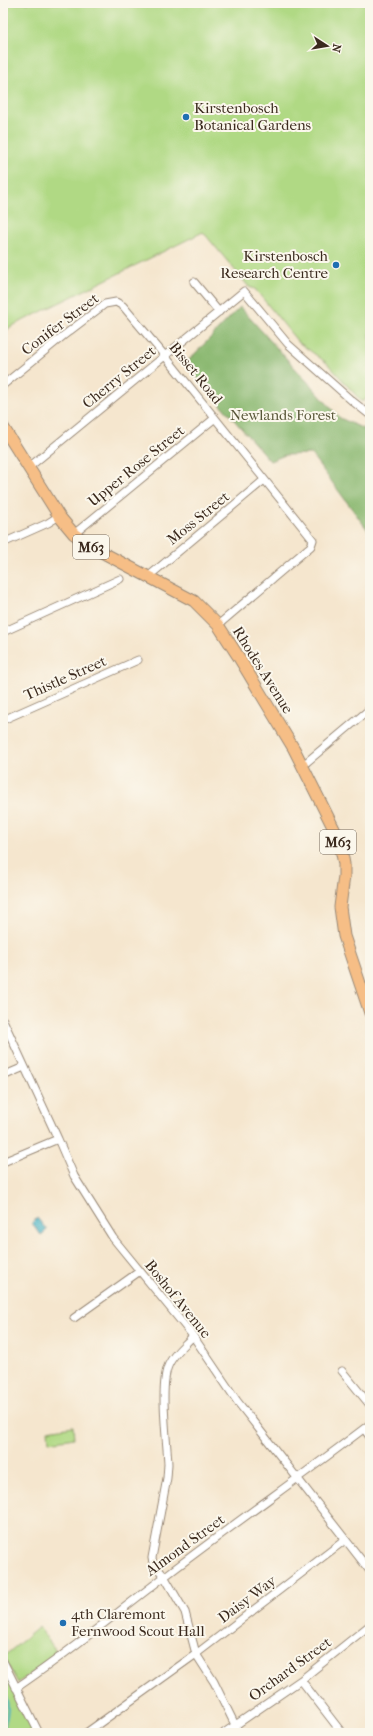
<svg xmlns="http://www.w3.org/2000/svg" width="373" height="1736" font-family="'IM FELL French Canon',serif">
	<rect width="100%" height="100%" fill="#fbf7ec"/>
	<filter id="ink" filterUnits="userSpaceOnUse"><feTurbulence type="fractalNoise" baseFrequency=".025" numOctaves="2"/><feDisplacementMap in="SourceGraphic" scale="8" xChannelSelector="R" yChannelSelector="G"/><feConvolveMatrix kernelMatrix="1 2 1 2 8 2 1 2 1" color-interpolation-filters="sRGB"/></filter>
	<filter id="wash" filterUnits="userSpaceOnUse"><feTurbulence type="fractalNoise" baseFrequency=".012" numOctaves="4" result="noise"/><feDisplacementMap in="SourceGraphic" scale="16" xChannelSelector="R" yChannelSelector="G"/><feGaussianBlur stdDeviation="0.9" result="paint"/><feColorMatrix in="noise" values="0 0 0 0 0 0 0 0 0 0 0 0 0 0 0 0 0 1.4 0 .05"/><feComposite in="paint" operator="in"/></filter>
	<g filter="url(#wash)">
		<rect width="100%" height="100%" fill="#f5e6ce"/>
		<!-- green -->
		<path fill="#b0d984" stroke="#768251" d="M3,3H370V395L362,402L327,363L298,342L255,289L249,287L203,232L10,327L3,335Z
			M73,1426L74,1438L49,1442L48,1430Z
			M39,1627L57,1652L36,1670L18,1683L3,1657Z
			M3,1667L36,1733H3Z"/>
		<!-- forest -->
		<path fill="#8cb972" stroke="#647248" d="M240,307L340,418L370,432V533L311,454L285,455L270,461L185,364Z"/>
		<!-- water -->
		<path fill="#45b1c3" stroke="#406e70" d="M37,1218L47,1230L41,1235L32,1223Z"/>
		<g fill="none" stroke-linecap="round" stroke-linejoin="round">
			<!-- stream -->
			<path stroke="#45b1c3" stroke-width="2" d="M3,1687C11,1710 8,1711 3,1733"/>
		</g>
	</g>
	<g filter="url(#ink)">
		<g fill="none" stroke-linecap="round" stroke-linejoin="round">
			<defs>
				<path id="street" d="M194,282L219,312
					M3,385L63,336L105,304L116,302L123,306L165,356L313,540L311,546L218,625
					M28,468L244,291L288,344L351,400L370,415
					M74,534L215,418
					M3,543L48,523L59,516
					M149,576L264,480
					M3,632L120,579
					M3,720L138,660
					M302,766L370,709
					M3,1020L58,1139L74,1176L113,1238L193,1336L237,1401L370,1571
					M3,1076L24,1067
					M3,1162L58,1139
					M74,1318L140,1271
					M193,1336C185,1345 174,1353 169,1364C159,1383 167,1440 168,1464L167,1478L152,1558L153,1563L164,1576L185,1612L196,1654L214,1682L239,1733
					M342,1371L370,1405
					M364,1429L370,1437
					M3,1661L39,1733
					M301,1680L342,1733
					M16,1688C67,1654 115,1614 164,1577C232,1525 302,1476 370,1424
					M86,1733L196,1654L345,1540
					M224,1733L301,1680L370,1625"/>
				<path id="primary" d="M3,427L59,516L74,534L94,548L194,601L218,625L238,656L294,749L334,829L341,849L344,864V876L340,907L344,936L370,1013"/>
			</defs>
			<!-- street casing -->
			<use href="#street" stroke="#988876" stroke-width="9"/>
			<!-- primary casing -->
			<use href="#primary" stroke="#988876" stroke-width="13"/>
			<!-- street -->
			<use href="#street" stroke="#fff" stroke-width="7"/>
			<!-- primary -->
			<use href="#primary" stroke="#f6be86" stroke-width="11"/>
		</g>
	</g>
	<!-- markers -->
	<g fill="#1f6fb2" stroke="#fbf7ec" stroke-width="1.5">
		<circle cx="186" cy="117" r="4"/>
		<circle cx="336" cy="265" r="4"/>
		<circle cx="63" cy="1623" r="4"/>
	</g>
	<g text-anchor="middle" stroke-width="4" stroke-linejoin="round" paint-order="stroke">
		<!-- shield labels -->
		<g fill="#fbf7ec" stroke="#75685c" stroke-width="1">
			<rect x="73" y="535" width="36" height="24" rx="3"/>
			<rect x="320" y="830" width="36" height="24" rx="3"/>
		</g>
		<g font-size="14" font-weight="bold" fill="#3b2a1e">
			<text x="91" y="552">M63</text>
			<text x="338" y="847">M63</text>
		</g>
		<!-- poi labels -->
		<g font-size="15" fill="#3b2a1e" stroke="#fbf7ec" text-anchor="start">
			<text x="194" y="113">Kirstenbosch<tspan x="194" dy="17">Botanical Gardens</tspan></text>
			<text x="328" y="261" text-anchor="end">Kirstenbosch<tspan x="328" dy="17">Research Centre</tspan></text>
			<text x="71" y="1619">4th Claremont<tspan x="71" dy="17">Fernwood Scout Hall</tspan></text>
		</g>
		<!-- street labels -->
		<g font-size="15" fill="#3b2a1e" stroke="#fbf7ec">
			<text transform="translate(60 324) rotate(-37)" y="5">Conifer Street</text>
			<text transform="translate(196 373) rotate(51)" y="5">Bisset Road</text>
			<text transform="translate(119 377) rotate(-39)" y="5">Cherry Street</text>
			<text transform="translate(136 466) rotate(-39)" y="5">Upper Rose Street</text>
			<text transform="translate(198 518) rotate(-39)" y="5">Moss Street</text>
			<text transform="translate(263 670) rotate(58)" y="5">Rhodes Avenue</text>
			<text transform="translate(65 678) rotate(-24)" y="5">Thistle Street</text>
			<text transform="translate(178 1299) rotate(51)" y="5">Boshof Avenue</text>
			<text transform="translate(185 1545) rotate(-36)" y="5">Almond Street</text>
			<text transform="translate(247 1599) rotate(-37)" y="5">Daisy Way</text>
			<text transform="translate(290 1669) rotate(-36)" y="5">Orchard Street</text>
		</g>
		<!-- park labels -->
		<g font-size="15" fill="#585638" stroke="#fbf7ec">
			<text x="283" y="420">Newlands Forest</text>
		</g>
	</g>
	<!-- margin -->
	<rect width="373" height="1736" fill="none" stroke="#fbf7ec" stroke-width="16"/>
	<!-- north arrow -->
	<g transform="translate(327 46) rotate(102)" stroke="#fbf7ec" stroke-width="3" paint-order="stroke">
	<path d="M0-3L7 15L0 10L-7 15Z" fill="#3b2a1e"/>
	<text y="-6" font-size="11" font-weight="bold" text-anchor="middle" fill="#3b2a1e">N</text>
	</g>
</svg>
